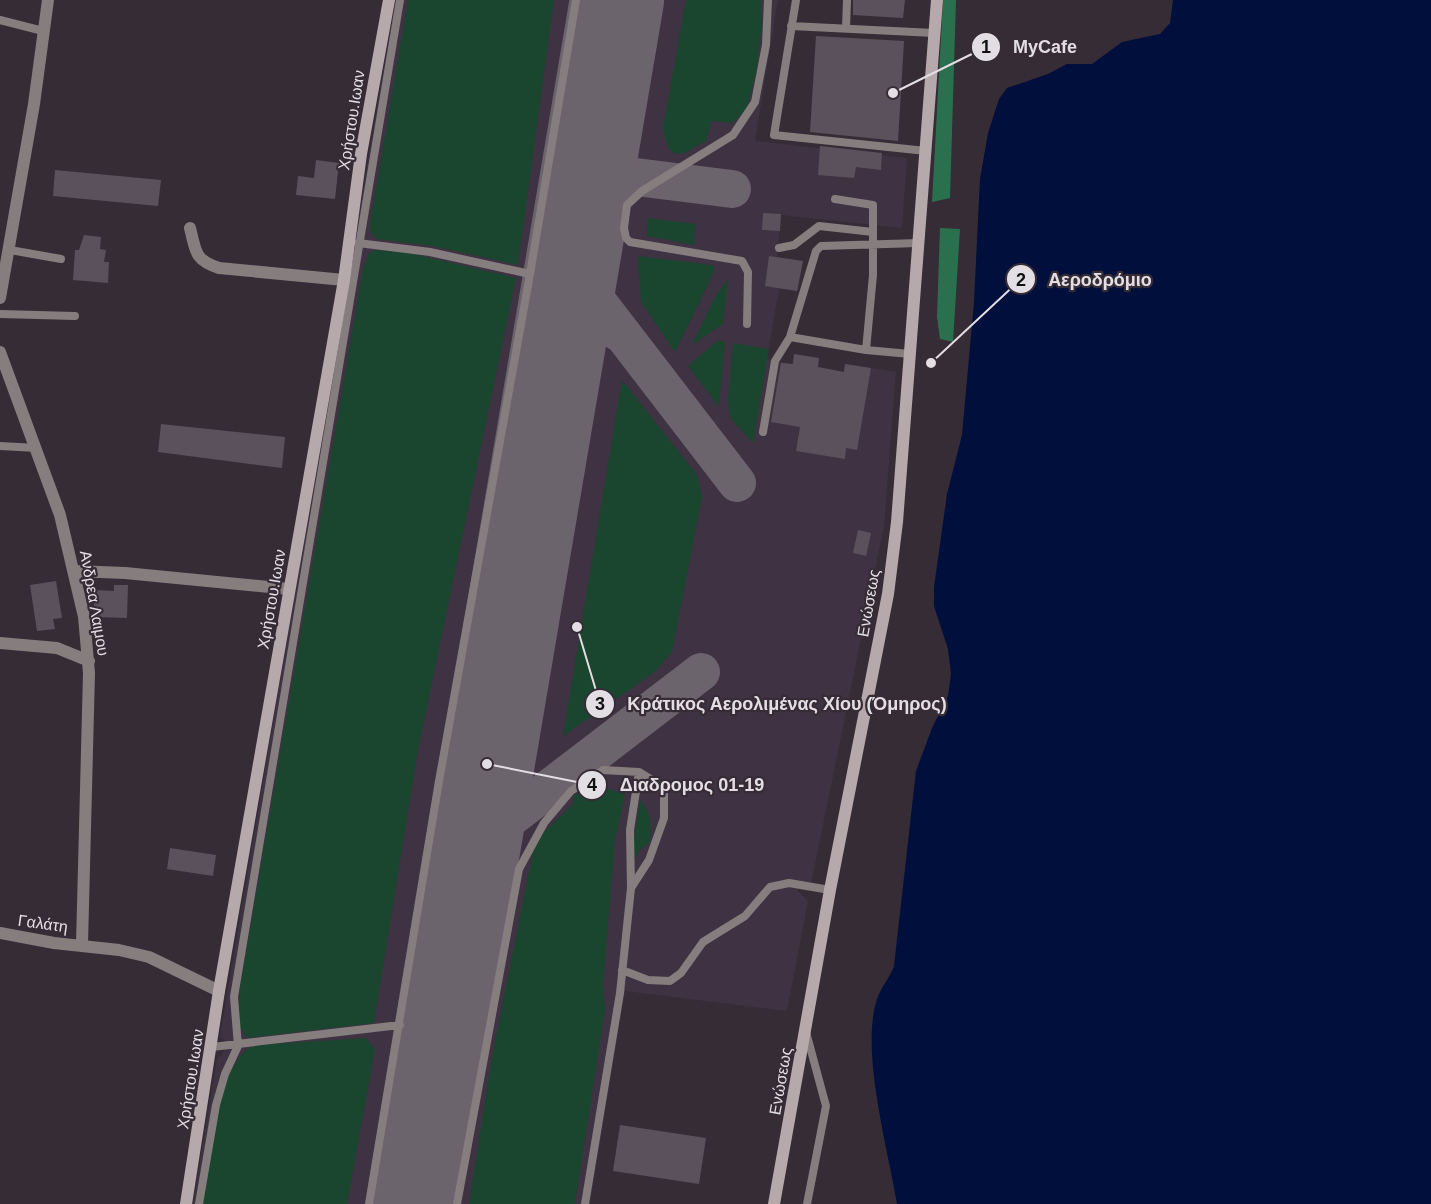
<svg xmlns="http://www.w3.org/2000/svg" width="1431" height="1204" font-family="Arial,sans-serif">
	<rect width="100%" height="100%" fill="#352c36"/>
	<!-- built -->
	<path fill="#3f3242" d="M395,0H778L755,141L907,158L902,228L781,215L777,257L803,261L798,291L779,289L767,359L792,364L794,354L819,358L818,367L843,372L845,364L896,372L884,526L811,884L800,882L798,891L808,901L787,1011L625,991L590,1204H193L217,1058L223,1054L225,1041L220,1036Z"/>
	<!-- green -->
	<path fill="#1a452f" d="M408,0H554L518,265L432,246L377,239L370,232V224Z
		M686,0H761L762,28L756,73L747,108L733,123L712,121L706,141L685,153L675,154L668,148L663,128Z
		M648,218L696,224L694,245L647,236Z
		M376,250L409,253L516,278L418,750L374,1023L247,1038L240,1028L239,993L363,269L369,253Z
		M638,256L712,265L715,270L675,352L641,302Z
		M728,279L723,324L692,345L716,295Z
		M718,340L725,342L719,407L688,366Z
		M733,343L769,349L753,443L730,418L728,401Z
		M622,380L697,475L702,497L672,652L656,671L563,736Z
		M606,788L625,794L615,841L603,985L605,1010L575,1204H469L492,1057L533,851L539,837L573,804L574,794Z
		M640,800C652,814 652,824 650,842L640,850L630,864Z
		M366,1038L375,1049L347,1204H203C209,1169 217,1055 256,1045Z"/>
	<!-- forest -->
	<path fill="#2b704e" d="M943,0H956L950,198L932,202Z
		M940,228L960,229L953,342L940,339L937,317Z"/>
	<!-- water -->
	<path fill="#000f3c" d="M1173,0H1431V1204H897C888,1149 860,1051 877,999C881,987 890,978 894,966L916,771L932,728L948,696L951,674L948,649L934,606V587L947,494L962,435L974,302L980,179L988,133L999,99L1007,88L1048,74L1067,64H1092L1122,42L1160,34L1170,23Z"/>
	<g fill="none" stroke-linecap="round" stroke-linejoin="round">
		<!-- taxiway -->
		<path stroke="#6c646d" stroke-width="38" d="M591,149L601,166L620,175L732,189
			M576,242L580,275L594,297L737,483
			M560,333C580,317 598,313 618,332
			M487,764C488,800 509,813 541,795
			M472,856L496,829L701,672"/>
		<!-- runway -->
		<path stroke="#6c646d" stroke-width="94" d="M413,1204L617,0"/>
	</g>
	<!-- building -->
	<path fill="#5b515c" d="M853,0H905L903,18L853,15Z
		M816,36L904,41L898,141L810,132Z
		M820,146L882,153L881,170L856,167L854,178L818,175Z
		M316,160L339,163L335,199L296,195L298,176L314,178Z
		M55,170L161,180L158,206L53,196Z
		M763,213L781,214L780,231L762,230Z
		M84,235L101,237L100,249L106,250L104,262H109L108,283L73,280L75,250H79Z
		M769,256L803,261L797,291L765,286Z
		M794,354L819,358L818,367L844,372L845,364L871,368L857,450L846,448L845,459L796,451L800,427L771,422L781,363L793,364Z
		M161,424L285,437L282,468L158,452Z
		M858,530L871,533L866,556L853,553Z
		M56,581L62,618L53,619L55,629L37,631L30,585Z
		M114,585H128L127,618L94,617V590L114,591Z
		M170,848L216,855L213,876L167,869Z
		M620,1125L706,1138L699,1184L613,1171Z"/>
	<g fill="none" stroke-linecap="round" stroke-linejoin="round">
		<!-- lane -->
		<path stroke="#857d7e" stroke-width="8" d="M796,0L774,135L926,151
			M0,20L43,31
			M791,26L934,33
			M846,28L847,0
			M835,199L873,205V232
			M358,243L430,252L530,274
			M779,248L794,245L819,226L873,232V275L866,350
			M10,250L61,259
			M0,314L75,316
			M747,324L748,272L742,261L630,242L626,238L624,228L627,205L642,191L733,135L755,102L766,45L768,0
			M910,354L866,350L790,337L816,251L821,246L919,243
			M763,432L775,361L790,337
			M0,446L37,448
			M631,888L630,830L639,772
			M622,970L648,980L670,981L681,973L703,942L745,916L770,887L789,883L830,890
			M806,1032L826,1106L807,1204
			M212,1047L400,1025
			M199,1204L216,1105L225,1074L238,1046L234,997L400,0
			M369,1204L439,781L530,274L576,0
			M457,1204L519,869L544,823L571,791L603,770L639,772L657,783L664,793V818L649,860L631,888L620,993L585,1204"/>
		<!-- street -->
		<path stroke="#857d7e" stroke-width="12" d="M190,228C196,251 194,260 219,268L344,280
			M0,298L34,104L48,0
			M0,352L60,515L84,617L89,673L82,944
			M75,571L125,573L289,589
			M0,643L57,648L89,661
			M0,933L54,943L119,950L149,957L219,991"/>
		<!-- secondary -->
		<path stroke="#b6a9ab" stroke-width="12" d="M186,1204L219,991L344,280L361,154L389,0
			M774,1204L830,890L888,594L897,522L937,0"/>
	</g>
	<g text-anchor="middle" stroke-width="4.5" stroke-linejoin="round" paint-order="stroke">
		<!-- street labels -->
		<g font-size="16" fill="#e3dee4" stroke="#352c36">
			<text transform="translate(351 120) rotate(-81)" y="6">Χρήστου.Ιωαν</text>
			<text transform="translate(271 599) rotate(-80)" y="6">Χρήστου.Ιωαν</text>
			<text transform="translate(95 603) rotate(80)" y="6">Ανδρεα Λαιμου</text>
			<text transform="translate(868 603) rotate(-80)" y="6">Ενώσεως</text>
			<text transform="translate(43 923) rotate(8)" y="6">Γαλάτη</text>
			<text transform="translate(190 1079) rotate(-81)" y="6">Χρήστου.Ιωαν</text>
			<text transform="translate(780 1081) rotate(-80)" y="6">Ενώσεως</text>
		</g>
	</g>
	<!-- callouts -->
	<path fill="none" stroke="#e3dee4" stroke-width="2" d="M893 93L986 47M931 363L1021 279M577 627L600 704M487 764L592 785"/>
	<g fill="#e3dee4" stroke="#352c36" stroke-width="2">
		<circle cx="893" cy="93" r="6"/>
		<circle cx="931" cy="363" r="6"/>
		<circle cx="577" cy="627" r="6"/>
		<circle cx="487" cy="764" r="6"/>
		<circle cx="986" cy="47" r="15"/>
		<circle cx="1021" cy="279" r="15"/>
		<circle cx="600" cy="704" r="15"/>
		<circle cx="592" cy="785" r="15"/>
	</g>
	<g font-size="18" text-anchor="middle" font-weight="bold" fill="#111">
		<text x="986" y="53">1</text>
		<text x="1021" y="286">2</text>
		<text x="600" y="710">3</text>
		<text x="592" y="791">4</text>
	</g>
	<g font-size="18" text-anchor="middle" font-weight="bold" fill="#e3dee4" stroke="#352c36" stroke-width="4.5" stroke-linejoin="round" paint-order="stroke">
		<text x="1045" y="53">MyCafe</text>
		<text x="1100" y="286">Αεροδρόμιο</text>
		<text x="787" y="710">Κράτικος Αερολιμένας Χίου (Όμηρος)</text>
		<text x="692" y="791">Διαδρομος 01-19</text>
	</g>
</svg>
